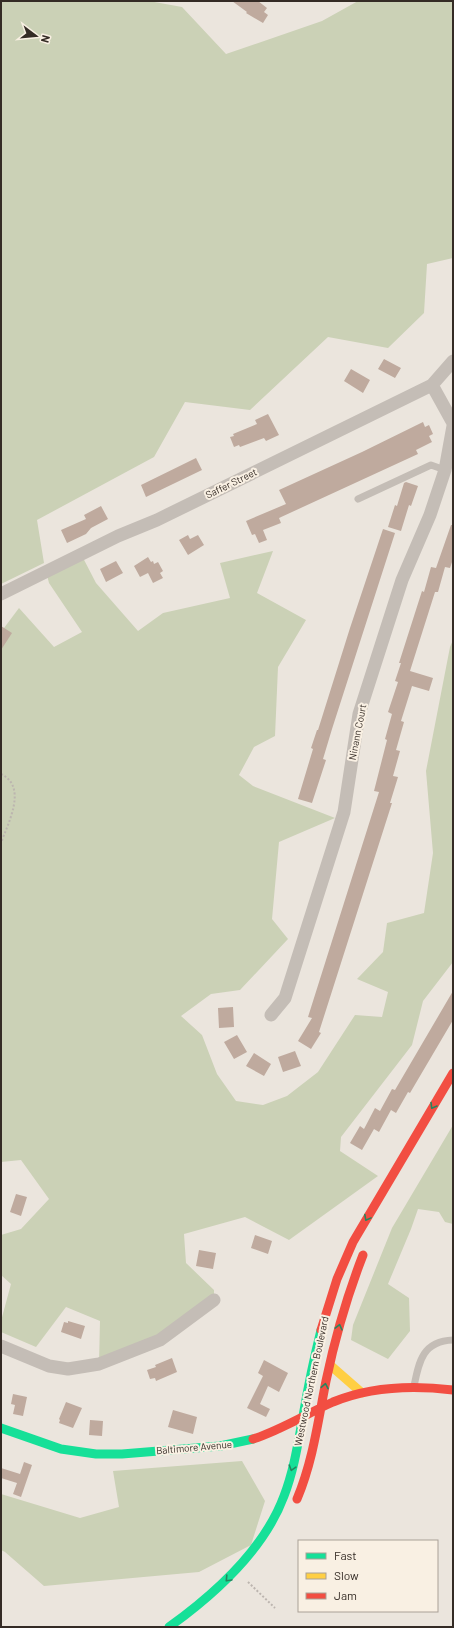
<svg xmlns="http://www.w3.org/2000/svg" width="454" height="1628" font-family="Barlow,sans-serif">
	<rect width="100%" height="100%" fill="#ebe5dd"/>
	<!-- green -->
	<path fill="#cbd1b6" d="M1,1H149L182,7L226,54L322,21L358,1H453V258L427,264L424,313L388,348L328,337L250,410L185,402L154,457L37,520L44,563L1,584Z
		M273,551L257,593L306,620L278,667L275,736L254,747L239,775L253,786L335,818L279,842L272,919L288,939L240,990L211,994L181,1016L202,1035L217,1074L236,1101L263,1105L287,1096L318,1072L355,1015L382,1017L388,992L357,979L383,952L387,923L424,913L433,853L426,771L450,647L453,640V962L423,1001L412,1045L341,1137L340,1151L378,1176L289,1240L245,1217L184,1234L186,1263L214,1290V1300L160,1340L99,1364L100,1321L66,1307L36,1347L1,1332V1321L11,1284L1,1275V1235L21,1229L49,1199L21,1160L1,1162V632L19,608L54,647L82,632L49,583L46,571L81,554L96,583L138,631L163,613L230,598L220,563Z
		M453,1125V1224L445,1222L439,1212L418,1209L411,1229L388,1284L409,1298L410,1331L388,1359L351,1340L353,1325L392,1228Z
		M242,1461L265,1501L251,1545L199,1572L44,1586L5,1552L1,1550V1494L80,1518L119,1507L113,1471Z"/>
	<!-- building -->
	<path fill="#bfaa9e" d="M232,1H258L267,8L264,12L268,15L263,23L246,13L247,12Z
		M384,359L401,368L395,378L378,369Z
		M351,369L370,380L363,393L344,381Z
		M268,414L279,435L266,441L264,438L240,447L239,445L234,447L230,437L234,436L233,434L257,424L255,420Z
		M423,422L425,427L429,425L433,434L429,436L432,442L416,450L418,454L279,518L281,523L263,530L267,540L259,543L255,534L252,535L246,521L286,504L279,490L362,452Z
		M196,458L202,470L146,497L141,485Z
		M406,482L418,486L411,506L409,505L401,531L388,527L395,505L397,506L404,483Z
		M101,506L108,519L91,528L86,534L67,543L61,530L86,519L84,515Z
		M451,525H453V559L450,568L445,567L438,592H435L410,671L433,678L429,691L412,686L401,721L404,722L396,750L400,751L393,776L398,777L390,803H392L319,1032L321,1033L311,1049L298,1041L312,1018L308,1017L379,792L374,791L387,740L385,739L392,714L388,712L398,682L395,681L401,663H399L422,591L424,592L431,567L436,568Z
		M383,529L395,533L332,729L323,759L326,760L312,803L298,799L313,749L311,748L317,730H318L350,628Z
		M188,535L190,539L198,535L204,545L188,555L179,540Z
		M148,557L151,562L153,561L154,564L158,562L163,571L160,573L163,578L153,583L148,573L140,577L134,566Z
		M116,561L123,573L106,582L100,569Z
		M1,626L12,633L1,650Z
		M453,991V1020L410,1093L408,1092L396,1113L391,1110L379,1132L374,1129L362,1150L350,1143L360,1126L364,1129L375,1108L380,1111L392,1089L395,1090Z
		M233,1007L234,1027L219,1028L218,1008Z
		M237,1035L247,1052L234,1059L224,1042Z
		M295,1051L301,1066L283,1072L278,1057Z
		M254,1053L271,1064L264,1076L246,1066Z
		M16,1194L27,1197L21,1216L10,1212Z
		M255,1235L272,1241L268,1254L251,1248Z
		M199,1250L216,1253L213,1269L196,1266Z
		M68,1321L85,1326L81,1339L61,1332L64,1322L68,1323Z
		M172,1358L177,1372L156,1381L155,1378L150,1379L147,1370L156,1367L155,1365Z
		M264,1360L288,1373L279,1392L268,1386L260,1404L270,1409L266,1417L247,1408L263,1376L258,1373Z
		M13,1394L27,1397L23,1416L13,1414L15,1405L11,1404Z
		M66,1402L82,1408L73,1428L59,1423L60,1420L59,1419Z
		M173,1410L197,1417L193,1434L168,1427Z
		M90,1420L103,1421L102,1436L89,1435Z
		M24,1462L32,1465L21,1497L13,1494L17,1483L1,1478V1468L20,1474Z"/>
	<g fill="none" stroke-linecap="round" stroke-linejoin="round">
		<!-- path -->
		<path stroke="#bcb5af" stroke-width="2" stroke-dasharray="2 2" stroke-linecap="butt" d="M1,774C28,787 8,823 1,843
			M248,1582L275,1608"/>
		<!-- lane -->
		<path stroke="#c4bdb6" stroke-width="7" d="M358,499L431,465L445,470
			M414,1386C419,1361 423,1341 453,1340"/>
		<!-- street -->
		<path stroke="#c4bdb6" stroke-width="13" d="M432,385L453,423
			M1,594L118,536L157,520L432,385L453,361
			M271,1015L285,998L344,812L359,714L402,580L430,515L445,470L453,426
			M1,1346L49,1366L68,1369L99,1364L160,1340L214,1300"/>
		<!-- fast -->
		<path stroke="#16e098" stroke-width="9" d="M1,1428L61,1449L96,1454H122L220,1446L253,1439
			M169,1627C215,1594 264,1550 284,1496C294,1470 298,1443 303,1416C308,1387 314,1358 321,1330"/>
		<!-- slow -->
		<path stroke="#ffcf43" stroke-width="9" d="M330,1365L362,1393"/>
		<!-- jam -->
		<path stroke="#f24e42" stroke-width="9" d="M321,1330L337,1279L353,1242L453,1073
			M253,1439C281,1430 306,1414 333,1402C372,1386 412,1385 453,1390
			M297,1499C313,1461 318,1421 326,1381C335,1338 347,1296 363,1255"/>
	</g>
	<!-- one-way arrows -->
	<defs><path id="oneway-chevron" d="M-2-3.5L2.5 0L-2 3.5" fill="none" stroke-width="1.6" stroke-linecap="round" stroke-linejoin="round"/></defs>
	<g stroke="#25865e">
		<use href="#oneway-chevron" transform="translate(433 1106) rotate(121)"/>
		<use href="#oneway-chevron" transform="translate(367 1218) rotate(118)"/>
		<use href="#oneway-chevron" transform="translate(339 1327) rotate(-76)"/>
		<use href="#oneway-chevron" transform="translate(325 1386) rotate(-79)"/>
		<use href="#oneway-chevron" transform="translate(292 1468) rotate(107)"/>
		<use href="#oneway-chevron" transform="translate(228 1579) rotate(133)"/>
	</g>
	<g text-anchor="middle" stroke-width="4" stroke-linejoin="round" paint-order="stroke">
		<!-- street labels -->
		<g font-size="10" fill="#342b25" stroke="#f9f0e3">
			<text transform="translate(231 483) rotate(-26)" y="4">Saffer Street</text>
			<text transform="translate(357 732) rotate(-79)" y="4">Ninann Court</text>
			<text transform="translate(311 1381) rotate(-78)" y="4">Westwood Northern Boulevard</text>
			<text transform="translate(194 1447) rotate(-5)" y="4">Baltimore Avenue</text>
		</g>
	</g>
	<!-- border -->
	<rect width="454" height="1628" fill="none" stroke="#342b25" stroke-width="4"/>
	<!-- legend -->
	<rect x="298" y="1540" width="140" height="72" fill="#f9f0e3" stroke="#aaa197"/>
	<rect x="306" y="1553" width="20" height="6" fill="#16e098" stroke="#aaa197"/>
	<text x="334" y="1560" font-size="12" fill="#342b25">Fast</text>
	<rect x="306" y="1573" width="20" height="6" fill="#ffcf43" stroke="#aaa197"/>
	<text x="334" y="1580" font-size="12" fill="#342b25">Slow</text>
	<rect x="306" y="1593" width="20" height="6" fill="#f24e42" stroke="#aaa197"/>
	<text x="334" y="1600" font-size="12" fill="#342b25">Jam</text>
	<!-- north arrow -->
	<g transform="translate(36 36) rotate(106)" stroke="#f9f0e3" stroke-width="3" paint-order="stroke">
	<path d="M0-3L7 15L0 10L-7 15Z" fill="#342b25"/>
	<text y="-6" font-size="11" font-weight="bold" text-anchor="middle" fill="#342b25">N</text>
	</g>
</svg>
